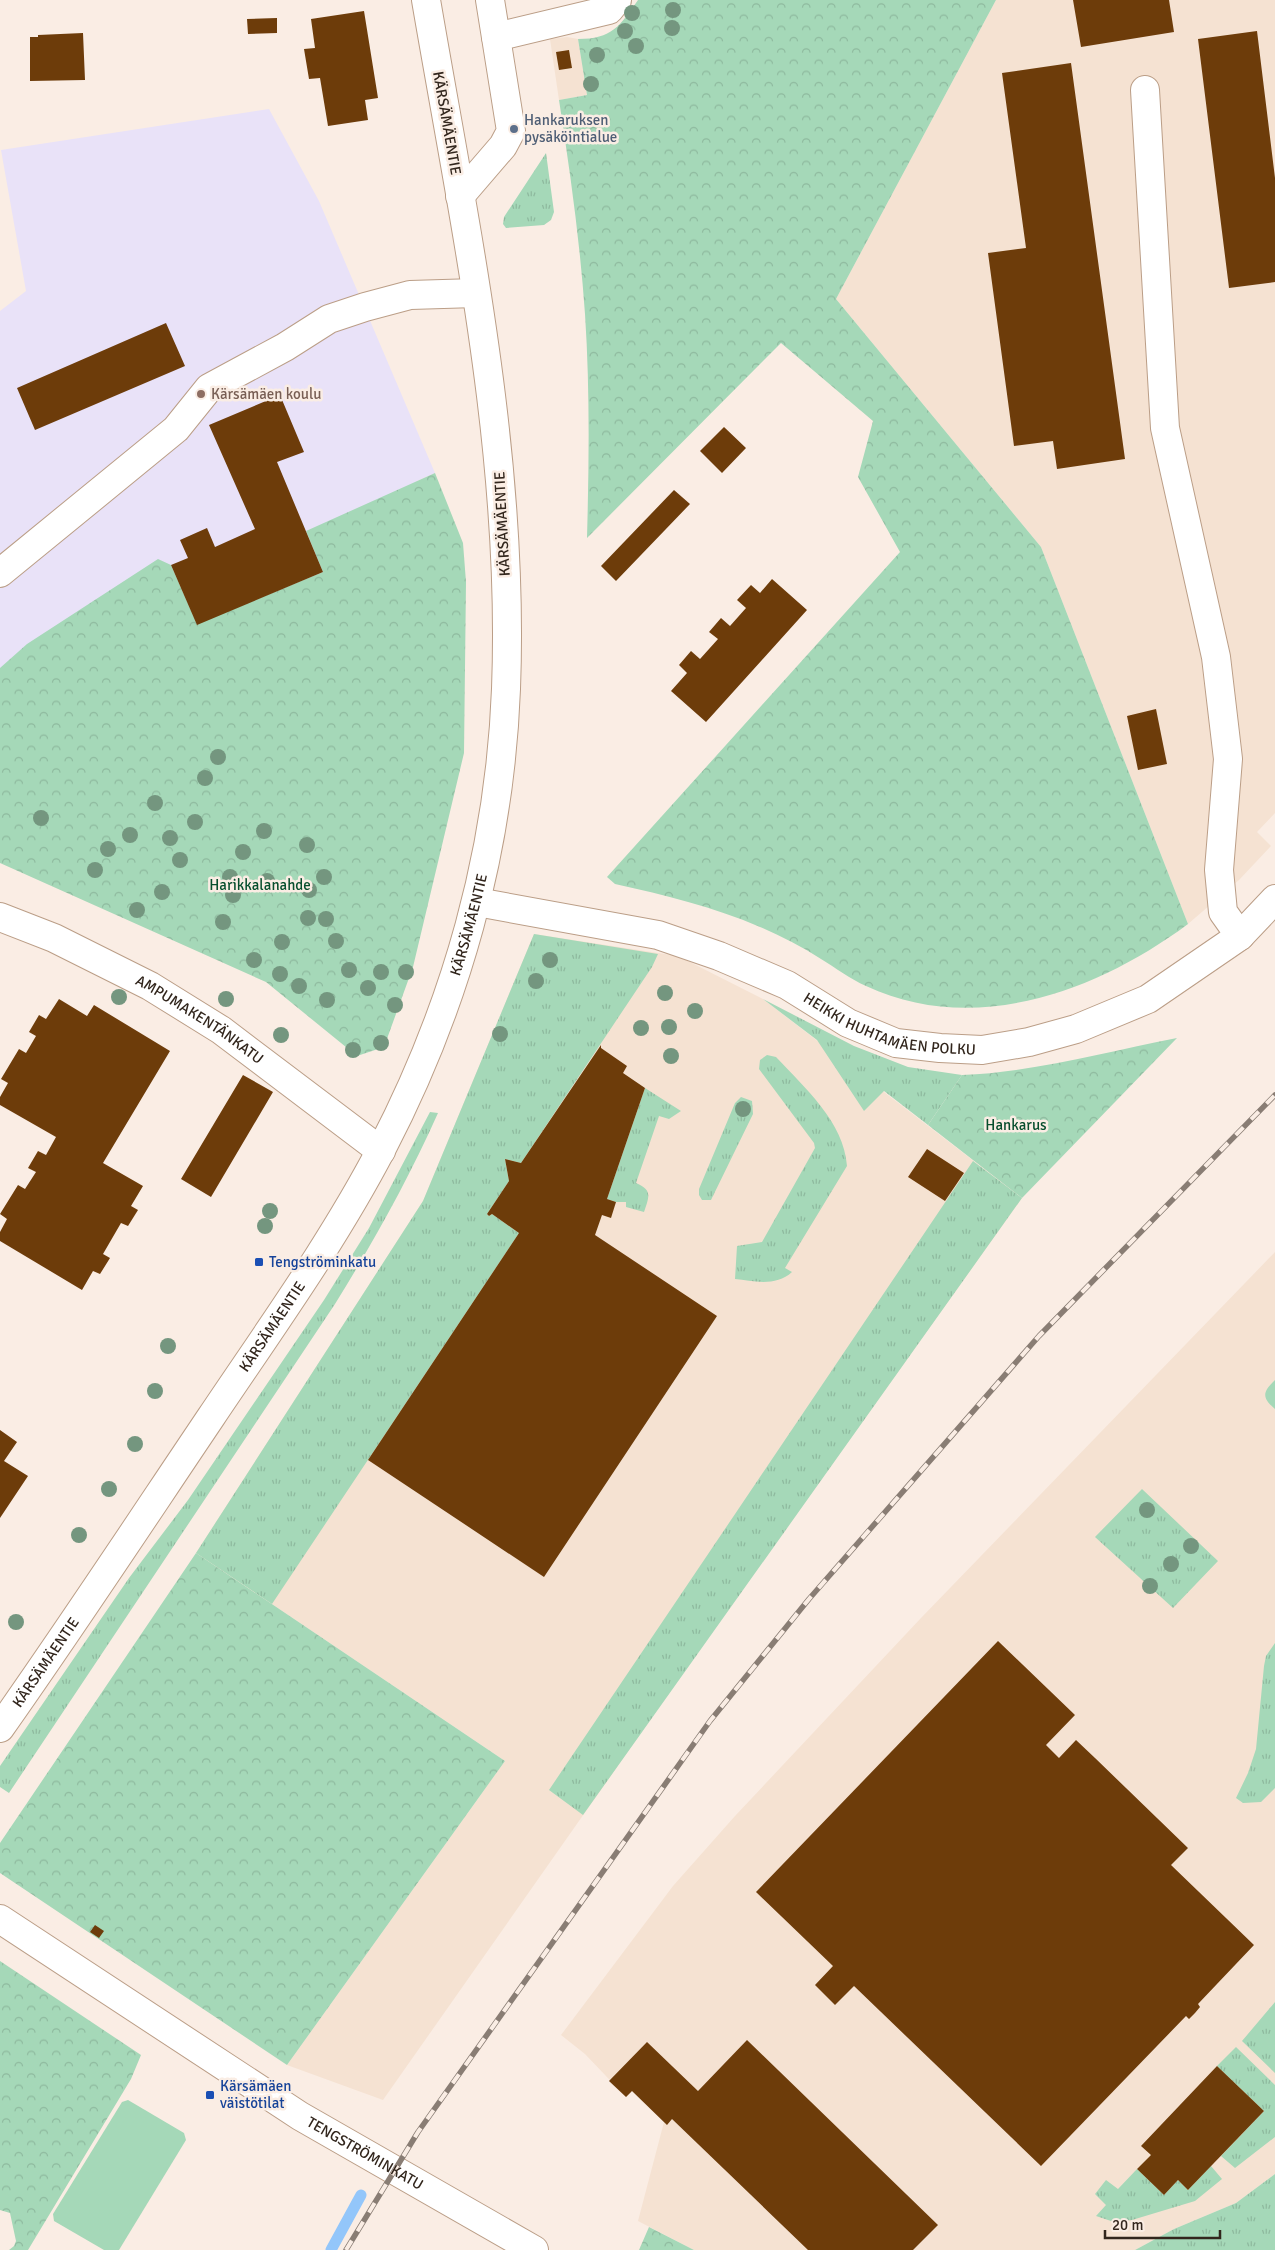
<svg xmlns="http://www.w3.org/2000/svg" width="1275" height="2250" font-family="Signika,sans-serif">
	<defs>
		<pattern id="grass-tufts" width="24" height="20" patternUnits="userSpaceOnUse" patternTransform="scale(1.25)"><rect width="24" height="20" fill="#a5d8b8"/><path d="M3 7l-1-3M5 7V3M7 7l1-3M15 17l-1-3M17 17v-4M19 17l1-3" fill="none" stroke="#8eb99e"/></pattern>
		<pattern id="forest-crowns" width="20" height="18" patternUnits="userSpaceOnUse" patternTransform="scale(1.25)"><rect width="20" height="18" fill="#a5d8b8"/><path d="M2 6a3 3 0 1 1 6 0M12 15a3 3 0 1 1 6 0" fill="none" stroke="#8eb99e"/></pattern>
	</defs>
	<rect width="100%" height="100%" fill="#faede4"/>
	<!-- industrial -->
	<path fill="#f5e2d2" d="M996,0H1275V813L1257,832L1271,846L1239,880L1188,924L1041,547L836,299Z
		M567,37L578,39L587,95L559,100L550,39Z
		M534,934L678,956L763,999L1022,1198L683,1673L383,2100L287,2065L505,1761L196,1553L423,1201Z
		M1275,1252V2174L1236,2203L1174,2229L1135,2250H694L638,2221L664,2122L632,2091L626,2097L585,2054L561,2035L673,1886L735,1816L921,1618Z"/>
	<!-- education -->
	<path fill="#e9e2f8" d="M269,109L319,201L435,473L417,481L415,527L0,795V311L26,291L1,150Z"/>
	<!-- grass -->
	<path fill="url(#grass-tufts)" d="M546,153L554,212L551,220L544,225L506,228L503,224L504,217Z
		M534,934L658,954L652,967L521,1163L505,1159L509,1181L487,1214L489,1216L492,1214L519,1233L272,1604L196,1553L423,1201Z
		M763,999L854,1046L908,1067L962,1075L928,1125L884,1091L864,1111L817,1040Z
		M767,1055L776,1057C805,1088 844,1122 847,1166L785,1268L792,1272C776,1287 753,1281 735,1279L737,1246L762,1242L815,1148L814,1143L759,1069L760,1060Z
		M645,1088L681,1111L669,1119L659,1116L636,1183C653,1190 649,1197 644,1212L626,1207V1202H616L607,1199Z
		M741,1097L752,1101L753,1114L711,1200H702L699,1195V1189L735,1103Z
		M430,1112L438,1113C408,1180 374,1241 335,1304L9,1793L0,1787V1766L129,1578L188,1500L324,1300L369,1228Z
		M973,1161L1022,1198L583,1815L549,1790Z
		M1275,1380V1409C1261,1397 1263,1392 1275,1380Z
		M1142,1489L1218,1561L1173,1608L1095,1537Z
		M1275,1643V1788L1261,1802L1243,1803L1236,1798L1248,1773L1256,1749L1264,1666L1266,1656Z
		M1275,2002V2073L1242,2041Z
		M1236,2047L1275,2085V2137L1235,2168L1221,2156L1264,2111L1217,2066Z
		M1211,2166L1222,2179L1195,2201L1132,2220L1114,2222L1096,2216L1106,2205L1095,2194L1106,2180L1118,2189L1137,2169L1164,2195L1178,2180L1188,2190Z
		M1275,2174V2250H1135L1174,2229L1236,2203Z"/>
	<!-- forest -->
	<path fill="url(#forest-crowns)" d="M638,0H996L836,299L1041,547L1188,924C1098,991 975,1037 866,986C850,979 836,968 821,959C802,947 781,936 760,927C714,907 665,895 615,884L607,877L900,552L858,477L873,421L781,343L587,538C589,463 590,389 585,314C580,242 570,171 559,100L587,95L578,39C612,39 620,26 638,0Z
		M435,473L463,543L466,582L464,753L413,967L384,1047L357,1056L266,982L0,863V668L27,644L158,559L171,565L197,624L323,572L306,531Z
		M1177,1038L1022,1198L928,1125L962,1075C1034,1072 1106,1052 1177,1038Z
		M196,1553L505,1761L287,2065L0,1873V1843Z
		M0,1961L141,2055L131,2079L28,2250H9L14,2246L16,2241L10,2213L0,2210Z
		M649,2227L694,2250H639Z"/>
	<!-- garden -->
	<path fill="#a5d8b8" d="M128,2100L184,2133L186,2140L119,2250H104L54,2221L53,2214L122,2102Z"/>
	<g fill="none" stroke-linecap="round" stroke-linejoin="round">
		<!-- stream -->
		<path stroke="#93c6fa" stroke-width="11" d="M331,2250L361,2195"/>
	</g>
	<!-- building -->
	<path fill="#6d3c0a" d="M1073,0H1169L1174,32L1081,47Z
		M364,11L378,98L365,100L368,120L328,126L320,78L309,79L304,49L315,48L311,19Z
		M277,18V33L248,34L247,19Z
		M1257,31L1275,178V282L1229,288L1198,39Z
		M83,33L85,80L30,81V37H38V35Z
		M569,50L572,68L559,70L556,52Z
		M1071,63L1125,459L1057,469L1053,441L1014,446L988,253L1026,248L1002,73Z
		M166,323L185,366L35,430L17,388Z
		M280,395L304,452L277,462L323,572L197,625L171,565L188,558L180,540L207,528L215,547L255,529L209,425Z
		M724,427L746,448L722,473L700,451Z
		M674,490L690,504L616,581L601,566Z
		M772,579L807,610L706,722L671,691L687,673L679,665L691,651L700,659L718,639L709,632L721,618L730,626L746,608L737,600L751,585L760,593Z
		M1156,709L1167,764L1138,770L1127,716Z
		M59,999L87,1016L94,1005L170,1051L103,1163L143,1186L131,1206L138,1210L128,1226L121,1223L103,1254L110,1258L100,1274L93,1271L82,1290L0,1241V1232L7,1219L0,1214L18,1185L25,1189L36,1172L28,1168L38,1151L46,1155L56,1137L0,1105V1097L8,1083L1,1079L19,1049L26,1053L36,1036L29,1032L39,1015L46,1019Z
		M601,1045V1048L627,1066L623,1073L645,1088L607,1199L616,1202L611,1218L602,1215L595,1235L717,1316L544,1577L368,1460L519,1233L492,1214L489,1216L487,1214L509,1181L505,1159L521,1163Z
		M243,1075L273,1092L211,1197L181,1179Z
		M927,1149L964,1173L945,1201L908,1177Z
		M0,1430L17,1442L4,1461L28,1476L0,1518Z
		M998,1641L1075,1715L1046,1745L1059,1758L1076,1740L1095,1758L1188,1848L1171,1865L1254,1945L1198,2004L1200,2007L1195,2013L1189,2019L1186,2016L1041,2166L854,1986L835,2005L815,1985L833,1966L756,1892Z
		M95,1925L104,1931L99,1938L90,1932Z
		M747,2040L938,2225L913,2250H808L672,2119L667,2125L632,2091L626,2097L609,2081L647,2042L698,2091Z
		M1217,2066L1264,2111L1188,2190L1178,2180L1164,2195L1137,2169L1151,2155L1141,2146Z"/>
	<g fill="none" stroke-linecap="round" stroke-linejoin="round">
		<defs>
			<g id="minor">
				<path d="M496,37L609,10L617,0"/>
				<path d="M1145,90L1165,428L1216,657L1228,759L1219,870L1223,912L1240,936"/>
				<path d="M460,196L503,146L511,131L490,0"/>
				<path d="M0,573L176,429L209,388L285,347L329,319L365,307L410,295L476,293"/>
				<path id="s1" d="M477,902L658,935L719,956L787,985L848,1023L896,1043L940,1048L982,1050L1029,1042L1076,1029L1148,999L1240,936L1275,899"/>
				<path id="s2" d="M0,917L54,938L150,986L221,1030L381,1151"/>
				<path id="s3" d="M0,1728C72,1626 141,1521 211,1417C270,1329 333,1242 382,1148C456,1006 500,850 506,689C515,457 465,228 426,0"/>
				<path id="s4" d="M0,1919L300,2116L534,2250"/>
			</g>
		</defs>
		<!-- minor casing -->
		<use href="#minor" stroke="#bb9e87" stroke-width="30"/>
		<!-- minor -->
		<use href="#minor" stroke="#fff" stroke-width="28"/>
		<defs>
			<path id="rail" d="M346,2250L418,2132L710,1721L809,1599L1039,1336L1275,1095"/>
		</defs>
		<!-- rail casing -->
		<use href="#rail" stroke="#897d74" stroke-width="5.5"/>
		<!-- rail -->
		<use href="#rail" stroke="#faede4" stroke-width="4" stroke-dasharray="11" stroke-linecap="butt"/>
	</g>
	<!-- trees -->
	<g fill="#74967f">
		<circle cx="673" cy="10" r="8"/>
		<circle cx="632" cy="13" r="8"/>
		<circle cx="672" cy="28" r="8"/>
		<circle cx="625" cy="31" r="8"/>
		<circle cx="636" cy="46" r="8"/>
		<circle cx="597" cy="55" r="8"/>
		<circle cx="591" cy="84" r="8"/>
		<circle cx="218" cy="757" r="8"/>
		<circle cx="205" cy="778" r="8"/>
		<circle cx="155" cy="803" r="8"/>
		<circle cx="41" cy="818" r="8"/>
		<circle cx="195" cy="822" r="8"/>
		<circle cx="264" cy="831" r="8"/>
		<circle cx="130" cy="835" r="8"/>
		<circle cx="170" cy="838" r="8"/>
		<circle cx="307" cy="845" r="8"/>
		<circle cx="108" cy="849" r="8"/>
		<circle cx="243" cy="852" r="8"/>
		<circle cx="180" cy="860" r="8"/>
		<circle cx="95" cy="870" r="8"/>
		<circle cx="230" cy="877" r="8"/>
		<circle cx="324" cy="877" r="8"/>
		<circle cx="267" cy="881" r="8"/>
		<circle cx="309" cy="890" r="8"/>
		<circle cx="162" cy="892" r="8"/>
		<circle cx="233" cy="895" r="8"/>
		<circle cx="137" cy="910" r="8"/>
		<circle cx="308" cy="918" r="8"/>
		<circle cx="326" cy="919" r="8"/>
		<circle cx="223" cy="922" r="8"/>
		<circle cx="336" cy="941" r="8"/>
		<circle cx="282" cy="942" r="8"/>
		<circle cx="254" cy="960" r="8"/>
		<circle cx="550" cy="960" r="8"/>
		<circle cx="349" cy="970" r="8"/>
		<circle cx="381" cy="972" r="8"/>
		<circle cx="406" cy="972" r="8"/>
		<circle cx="280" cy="974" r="8"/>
		<circle cx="536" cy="981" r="8"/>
		<circle cx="299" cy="986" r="8"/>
		<circle cx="368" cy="988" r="8"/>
		<circle cx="665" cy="993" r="8"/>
		<circle cx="119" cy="997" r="8"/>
		<circle cx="226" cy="999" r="8"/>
		<circle cx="327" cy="1000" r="8"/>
		<circle cx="395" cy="1005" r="8"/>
		<circle cx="695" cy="1011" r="8"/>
		<circle cx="669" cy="1027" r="8"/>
		<circle cx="641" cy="1028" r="8"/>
		<circle cx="500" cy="1034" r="8"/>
		<circle cx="281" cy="1035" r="8"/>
		<circle cx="381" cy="1043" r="8"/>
		<circle cx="353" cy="1050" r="8"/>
		<circle cx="671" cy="1056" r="8"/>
		<circle cx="743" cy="1109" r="8"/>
		<circle cx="270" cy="1211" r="8"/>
		<circle cx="265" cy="1226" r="8"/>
		<circle cx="168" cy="1346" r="8"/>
		<circle cx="155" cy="1391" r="8"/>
		<circle cx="135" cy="1444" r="8"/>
		<circle cx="109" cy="1489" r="8"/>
		<circle cx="1147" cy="1510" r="8"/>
		<circle cx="79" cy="1535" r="8"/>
		<circle cx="1191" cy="1546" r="8"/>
		<circle cx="1171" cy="1564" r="8"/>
		<circle cx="1150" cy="1586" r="8"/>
		<circle cx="16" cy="1622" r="8"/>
	</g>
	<!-- markers -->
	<circle fill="#5c6f8a" stroke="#faede4" stroke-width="2" cx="514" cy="129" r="5"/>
	<circle fill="#8d6e63" stroke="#faede4" stroke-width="2" cx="201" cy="394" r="5"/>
	<g fill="#1a4fb4" stroke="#faede4" stroke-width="2">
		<rect x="254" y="1257" width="10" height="10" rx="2.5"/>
		<rect x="205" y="2090" width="10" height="10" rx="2.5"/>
	</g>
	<g text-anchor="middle" stroke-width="5" stroke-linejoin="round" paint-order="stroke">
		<!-- service labels -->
		<g font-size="15" fill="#4e5e75" stroke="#faede4" text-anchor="start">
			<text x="524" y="125">Hankaruksen<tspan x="524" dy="17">pysäköintialue</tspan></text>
		</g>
		<!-- street labels -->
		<g font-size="15" fill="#32261d" stroke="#faede4">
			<text transform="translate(447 123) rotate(80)" y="5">KÄRSÄMÄENTIE</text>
			<text transform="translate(502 524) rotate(-93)" y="5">KÄRSÄMÄENTIE</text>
			<text dy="5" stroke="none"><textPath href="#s3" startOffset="935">KÄRSÄMÄENTIE</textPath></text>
			<text dy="5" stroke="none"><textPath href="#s2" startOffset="225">AMPUMAKENTÄNKATU</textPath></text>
			<text dy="5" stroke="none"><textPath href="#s1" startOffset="435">HEIKKI HUHTAMÄEN POLKU</textPath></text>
			<text dy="5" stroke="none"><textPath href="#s3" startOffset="485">KÄRSÄMÄENTIE</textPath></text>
			<text dy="5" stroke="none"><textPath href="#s3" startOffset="80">KÄRSÄMÄENTIE</textPath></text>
			<text dy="5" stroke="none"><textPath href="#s4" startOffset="434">TENGSTRÖMINKATU</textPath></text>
		</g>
		<!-- education labels -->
		<g font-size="15" fill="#785e54" stroke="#faede4" text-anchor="start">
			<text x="211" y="399">Kärsämäen koulu</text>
		</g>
		<!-- park labels -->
		<g font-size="15" fill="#074e2d" stroke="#faede4">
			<text x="260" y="890">Harikkalanahde</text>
			<text x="1016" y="1130">Hankarus</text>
		</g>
		<!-- transit labels -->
		<g font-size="15" fill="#164399" stroke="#faede4" text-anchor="start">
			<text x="269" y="1267">Tengströminkatu</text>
			<text x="220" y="2091">Kärsämäen<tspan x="220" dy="17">väistötilat</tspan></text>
		</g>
	</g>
	<!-- scale -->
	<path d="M1105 2230v8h115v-8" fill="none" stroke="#32261d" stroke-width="2.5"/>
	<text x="1112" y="2230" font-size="15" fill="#32261d" stroke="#faede4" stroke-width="4" paint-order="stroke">20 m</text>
</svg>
